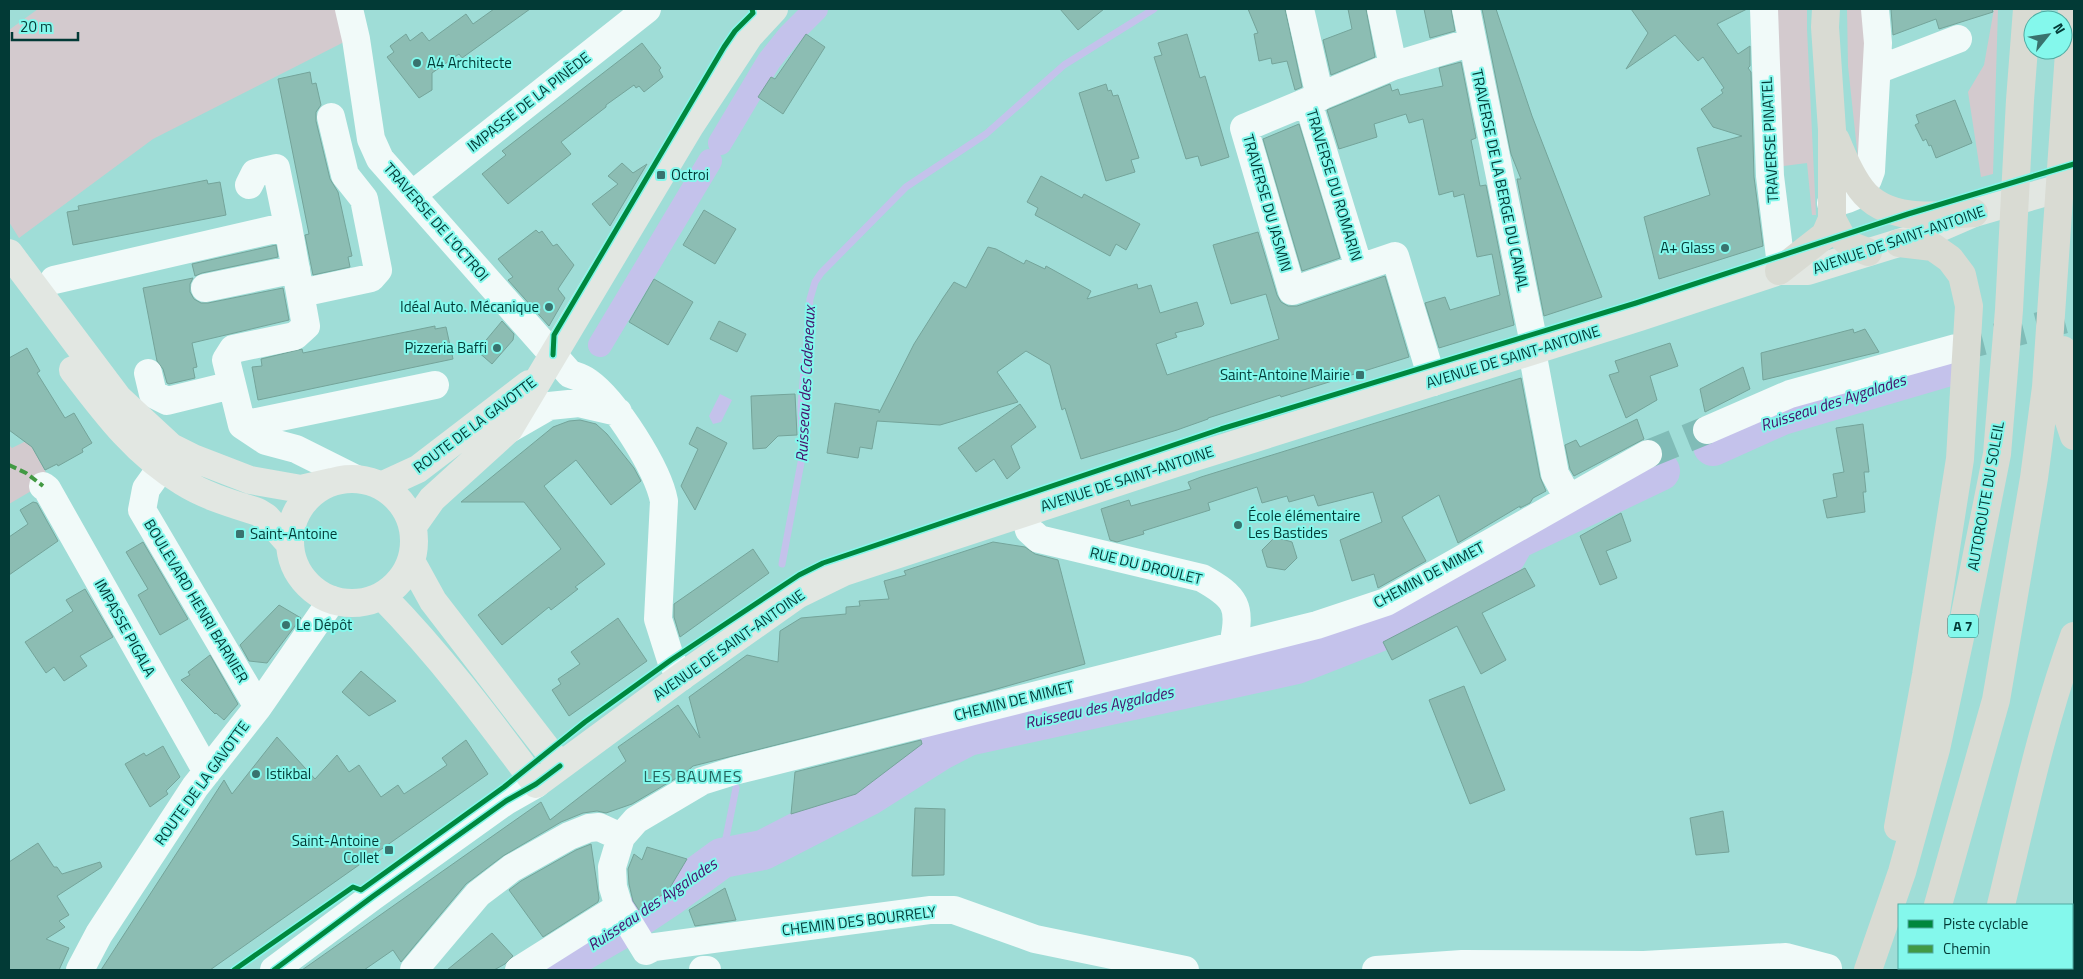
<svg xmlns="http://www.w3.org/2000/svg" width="2083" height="979" font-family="'Titillium Web',sans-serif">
	<rect width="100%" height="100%" fill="#9fddd7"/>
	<!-- green -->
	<path fill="#d3cace" d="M38,9H345L350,39L153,139L19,238L9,222V30Z
		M1769,9H1807V29L1816,215H1812L1807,163L1776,167Z
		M1847,9H1868L1858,159L1848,66Z
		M1994,9H1998L1993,174L1981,177L1968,92L1984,65Z
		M28,440L50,480L9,504V445L12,448Z"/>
	<!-- water -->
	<path fill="#c4c2eb" d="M720,394L732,400L721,422L713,424L709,416Z"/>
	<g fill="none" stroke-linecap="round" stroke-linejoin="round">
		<!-- stream -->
		<path stroke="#c4c2eb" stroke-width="7" d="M782,564L803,452L801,406L810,299L815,282L821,273L906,187L986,134L1064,65L1154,9
			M722,858L736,788"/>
		<!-- canal -->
		<path stroke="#c4c2eb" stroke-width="24" d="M720,143L769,61L789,36L816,9
			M600,345L710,161"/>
		<!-- river -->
		<path stroke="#c4c2eb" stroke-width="40" d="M1713,446L1782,415L1956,364
			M549,970L619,930L670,896L722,858L763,850L868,796L939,751L968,736L1297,664L1376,633L1506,556L1515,540L1660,471"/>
	</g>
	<!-- building -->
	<path fill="#8cbdb3" stroke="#74a49a" d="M494,9H530L462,58L459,54L432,73V90L419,98L387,57L394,52L390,46L406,34L410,41L422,32L429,41L466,14L473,24Z
		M1060,9H1104L1078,30Z
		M1248,9H1285L1302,87L1295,90L1287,61L1272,64L1271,58L1259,61L1254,34L1258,33Z
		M1348,9H1366L1375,57L1331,75L1323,40L1352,29Z
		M1424,9H1451L1455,31L1430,38Z
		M1482,9H1496L1532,116L1602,297L1544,316L1517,179H1521L1511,154Z
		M1631,9H1747L1717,24L1738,54L1750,46V66L1748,68L1751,72L1754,177L1763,246L1659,279L1644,217L1710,195L1697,148L1742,136L1713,127L1701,109L1723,93L1721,90L1724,88L1703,57L1698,61L1675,35L1626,69L1648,33Z
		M1891,9H1992L1993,12L1939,29L1936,19L1893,35Z
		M806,34L825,47L783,114L758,97L771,77L775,79Z
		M1187,34L1200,78L1205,76L1229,157L1201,166L1198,156L1186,159L1154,57L1162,55L1158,43Z
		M642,43L661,68L659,70L663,77L644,92L639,86L636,88L634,85L606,105V107L561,142L571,154L508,204L482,174L506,155L502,151Z
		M1461,62L1476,138L1471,140L1480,186L1486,185L1514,325L1439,348L1425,303L1445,297L1450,310L1500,295L1492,254L1477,257L1464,194L1454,197L1453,191L1439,195L1423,119L1409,123L1406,114L1374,124L1377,137L1339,149L1327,110L1390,84L1392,91L1398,89L1400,95L1443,86L1439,68Z
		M310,72L312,84L316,83L321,105L316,112V121L330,179L338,192L352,256L348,257L350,267L313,275L305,235L309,234L278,79Z
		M1106,84L1108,91L1111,90L1113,96L1118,95L1139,158L1131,160L1135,172L1106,181L1079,93Z
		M1955,100L1972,143L1936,158L1931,145L1929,146L1926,139L1923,141L1915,125L1919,123L1916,115Z
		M1299,124L1340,258L1302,271L1263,139Z
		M622,163L633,173L647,164L610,226L592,204L618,184L608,176Z
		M1041,176L1082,198L1084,194L1140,224L1126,250L1116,244L1110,256L1035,215L1038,208L1027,202Z
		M207,180L208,184L220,182L226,215L73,245L67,212L79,210L78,206Z
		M704,210L736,229L715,264L683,245Z
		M536,230L539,233L542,231L553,246L557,244L574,265L558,289L565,298L549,326L508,280L513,277L498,259Z
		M1258,232L1277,295L1281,302L1288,306H1297L1385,276L1409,357L1281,397L1280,395L1208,418V419L1177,430L1081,459L1065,408L1062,410L1050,365L1026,351L997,372L1018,402L940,425L877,421L872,449L860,447L858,458L827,453L835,403L879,410V413L914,344L943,298L954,282L966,288L988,247L996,249L1024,264L1026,260L1045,269L1046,266L1091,291L1087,299L1137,284L1138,289L1151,285L1160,313L1197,302L1204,324L1202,326L1175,333L1177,337L1156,344L1167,375L1279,339L1266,294L1231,304L1213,245Z
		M276,245L278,257L202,273L195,276L192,264Z
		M193,278L190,284V292L194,299L201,303H208L283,288L289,320L192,343L197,367L193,368L195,378L169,384L167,383L163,369L157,361L143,288Z
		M654,279L693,302L668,345L629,322Z
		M502,321L514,334L513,340L492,364L477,351Z
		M719,321L746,334L737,352L710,339Z
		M435,326V329L446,327L453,359L258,400L252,367L262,366L261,359L302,349L303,353Z
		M1853,329L1854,333L1865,329L1879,352L1763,380L1761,353Z
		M1670,343L1678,366L1650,376L1657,400L1626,418L1609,375L1619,372L1615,361Z
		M27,348L40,371L37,373L65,418L74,413L92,443L82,449L83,452L58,466L57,464L45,470L32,447L9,430V358Z
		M1743,367L1750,389L1705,412L1700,389Z
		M1521,378L1540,477L1546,491L1533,498L1530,503L1520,508V506L1458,543L1439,495L1402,517L1426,561L1378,588L1374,574L1352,581L1340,540L1382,522L1373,492L1318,506L1314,495L1289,502L1287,496L1262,503L1257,487L1208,503L1210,510L1143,531L1144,534L1117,542L1110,540L1101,509L1129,500L1131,506L1191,489L1188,482L1201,477Z
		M795,394L797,435L778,436L766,448L753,449L751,396Z
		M1020,404L1036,427L1011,446L1020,468L1007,479L994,459L976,472L958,448Z
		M1637,419L1644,439L1574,476L1570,469L1565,445L1576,440L1580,447Z
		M580,420L596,424L607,434L634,468L641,481L611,505L576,460L544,486L605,564L575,587L578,589L551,610L549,607L502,645L478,615L561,549L524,502H461L553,427L569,421Z
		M1863,424L1869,472H1864L1866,492H1863L1865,512L1827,518L1823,500L1837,497L1833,474L1844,472L1836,428Z
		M697,427L727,443L695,510L681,486L698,449L689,444Z
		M33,502L37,503L58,541L9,575V537L28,524L20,510Z
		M1621,513L1631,541L1606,551L1617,578L1600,585L1580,536Z
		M1275,537L1292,542L1297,558L1285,570L1267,567L1262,550Z
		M143,542L188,619L160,635L138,595L148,589L126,552Z
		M993,542L1025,547L1035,554L1058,560L1085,664L986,692L693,766L685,773L632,804L606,813L597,811L583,813L561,822L503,856L466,884L401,962L393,950L364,970H302L541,802L550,820L626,761L618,747L678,705L700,738L689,697L747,655L778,662L780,631L801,618L846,614V607L860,606L859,601L889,599L884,581L906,575L904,571Z
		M753,549L769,573L680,637L674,617V604Z
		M1525,568L1535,586L1482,613L1506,660L1481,674L1457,626L1392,660L1383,642Z
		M85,589L113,637L80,656L87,666L64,681L54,667L46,673L25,642L73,611L66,600Z
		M279,605L301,618L267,663L249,661L240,645Z
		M618,618L647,661L569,716L552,690L561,684L558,679L580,664L571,652Z
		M210,655L238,704L224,720L216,713L215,714L181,680L190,675L188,672Z
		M361,671L396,701L369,716L342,692Z
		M1464,686L1505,790L1470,804L1429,700Z
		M277,737L315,779L337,755L349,772L359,765L381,797L398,785L404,794L428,778L447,765L442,758L466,740L488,774L210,970H101L224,780L232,794Z
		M921,740L922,744L856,794L791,814L795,772Z
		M163,746L180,777L166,791L168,794L150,807L125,764L144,753L146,756Z
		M915,808L945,809L944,875L912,876Z
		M1723,811L1729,852L1696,855L1690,818Z
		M38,843L54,867H57L62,874L100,862L102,867L57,896L69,915L59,921L65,927L46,939L69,948L59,970H9V862Z
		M591,844L599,898L598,902L543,937L509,890L521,881L576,850Z
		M647,847L687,859L668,891L639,910L633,901L629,884L628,869L634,854L642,860Z
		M725,888L736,920L695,926L689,910Z
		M492,933L513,956L505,964L494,970H447Z"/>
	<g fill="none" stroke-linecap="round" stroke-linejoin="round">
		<!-- minor-tunnel -->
		<path stroke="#80bcb7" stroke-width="28" stroke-dasharray="28 14" stroke-linecap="butt" d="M1956,348L2074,317
			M1648,454L1707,430"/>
		<!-- minor -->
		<path stroke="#f1faf9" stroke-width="28" d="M349,9L356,39L371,139L380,159L570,374C576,376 583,378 588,382C615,401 658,469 664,501L658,619L671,660L681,677
			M1300,9L1320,97
			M1381,9L1393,66
			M1466,9L1532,334V351L1555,474L1568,498
			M1764,9L1770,176L1780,257L1779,271
			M1877,70L1958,39
			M1308,102L1359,268
			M249,185L255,173L276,168L288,226
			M412,195L647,9
			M1831,203C1854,199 1864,194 1871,171L1878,43L1875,9
			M54,280L288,226L306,326L295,336L233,349L226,360L242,425L266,441L296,449L356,479
			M205,288L296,269
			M301,293L371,278L378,270L364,199L345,175L331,117
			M148,373L153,394L167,401L232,385
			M1433,382L1395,256L1292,291L1244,128L1393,66L1472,42
			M242,425L435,385
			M509,429L549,406L579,403L618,412
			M1707,430L1790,394L1956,348
			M161,468L146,489L142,510L258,707
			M43,486L47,489L207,772
			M1024,512L1029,530L1039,539L1202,578C1236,597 1242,606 1233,645
			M646,951L619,907L613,887L612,867L621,837L636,820L702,781L734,771L1317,625L1386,602L1648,454
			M646,951L654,947L929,910H954L1035,939L1185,970
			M80,970L99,934L195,787L258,707L332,600
			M274,970L372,897L506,801L536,784
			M414,970L478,894L512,868L569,836L589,828L599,827L621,837
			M519,970L619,907
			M703,970H707
			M1376,970L1462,964L1644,965L1786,957L1828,968"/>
		<!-- major -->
		<path stroke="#e2e7e2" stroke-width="28" d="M9,253L118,398L171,447L193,458L250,480L301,489L332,482
			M73,370C105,412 136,454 183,482C205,496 233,504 258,512L266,517L290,544
			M290 541a62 62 0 1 1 124 0a62 62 0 1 1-124 0Z
			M381,486L418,469L529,384
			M413,526L432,499L509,429L690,126L749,36L774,9
			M411,561L433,601L560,766
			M382,596C439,654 488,719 536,784L681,677L797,595L844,572L1179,462L1640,317L1779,271H1808L1921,236L1974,213L2074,184"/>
		<!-- highway -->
		<path stroke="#d9dbd3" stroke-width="28" d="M1826,9L1825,27L1832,130V219L1841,236L1852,246L1868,252
			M1836,140C1843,157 1850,174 1861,189C1886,223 1938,216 1974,213
			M1779,271L1825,235L1832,219
			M2063,350L2067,415L2074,436
			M1898,827L1926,675L1960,459L1969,306L1962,275L1950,259L1933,247L1899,243
			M1938,905L1996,700L2034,478L2046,387L2072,9
			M2001,905C2023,815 2042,724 2074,636
			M1868,970L1902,872L1936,749L1964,619L1997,454L2009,310L2020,100L2027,9
			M1913,970L1914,968
			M1985,970V968"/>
		<!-- quiet -->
		<path stroke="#429943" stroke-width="4" stroke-dasharray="8 4" stroke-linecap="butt" d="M9,465L26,473L43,486"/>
		<defs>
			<path id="cycleway" d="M553,355L554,335L724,47L735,31L753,13L752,9
				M234,970L353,887L361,890L504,787L585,722L671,660L799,575L823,563L1221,429L1636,303L1908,214L2074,164
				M274,970L372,897L506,801L536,784L560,766"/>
		</defs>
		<!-- cycleway casing -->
		<use href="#cycleway" stroke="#84f8ec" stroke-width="8"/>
		<!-- cycleway -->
		<use href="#cycleway" stroke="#00873e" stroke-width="5"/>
	</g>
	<!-- markers -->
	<g fill="#39736e" stroke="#84f8ec" stroke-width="2">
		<circle cx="417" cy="63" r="5"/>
		<rect x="656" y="170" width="10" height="10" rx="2.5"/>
		<circle cx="1725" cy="248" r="5"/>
		<circle cx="549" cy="307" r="5"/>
		<circle cx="497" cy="348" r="5"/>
		<rect x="1355" y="370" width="10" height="10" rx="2.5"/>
		<circle cx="1238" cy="525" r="5"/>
		<rect x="235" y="529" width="10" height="10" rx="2.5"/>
		<circle cx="286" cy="625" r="5"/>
		<circle cx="256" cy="774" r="5"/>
		<rect x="384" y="845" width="10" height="10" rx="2.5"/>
	</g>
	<g text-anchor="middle" stroke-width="4" stroke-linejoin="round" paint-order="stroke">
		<!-- shield labels -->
		<rect fill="#84f8ec" stroke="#29736d" stroke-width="1" x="1948" y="614.5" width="30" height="23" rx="4"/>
		<g font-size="14" font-weight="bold" fill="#023a36">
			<text x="1963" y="631">A 7</text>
		</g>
		<!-- poi labels -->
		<g font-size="15" fill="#023a36" stroke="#84f8ec" text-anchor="start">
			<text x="427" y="68">A4 Architecte</text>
			<text x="671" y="180">Octroi</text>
			<text x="1715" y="253" text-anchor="end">A+ Glass</text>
			<text x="539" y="312" text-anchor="end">Idéal Auto. Mécanique</text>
			<text x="487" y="353" text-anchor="end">Pizzeria Baffi</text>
			<text x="1350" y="380" text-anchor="end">Saint-Antoine Mairie</text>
			<text x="1248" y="521">École élémentaire<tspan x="1248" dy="17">Les Bastides</tspan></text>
			<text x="250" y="539">Saint-Antoine</text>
			<text x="296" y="630">Le Dépôt</text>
			<text x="266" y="779">Istikbal</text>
			<text x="379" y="846" text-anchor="end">Saint-Antoine<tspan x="379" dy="17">Collet</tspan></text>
		</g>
		<!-- street labels -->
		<g font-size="15" fill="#023a36" stroke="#84f8ec">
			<text transform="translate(529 102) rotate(-38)" y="5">IMPASSE DE LA PINÈDE</text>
			<text transform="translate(1770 140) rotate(-93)" y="5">TRAVERSE PINATEL</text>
			<text transform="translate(1500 180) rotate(78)" y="5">TRAVERSE DE LA BERGE DU CANAL</text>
			<text transform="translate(1334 185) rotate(73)" y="5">TRAVERSE DU ROMARIN</text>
			<text transform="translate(1267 203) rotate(74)" y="5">TRAVERSE DU JASMIN</text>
			<text transform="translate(436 222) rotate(49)" y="5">TRAVERSE DE L'OCTROI</text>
			<text transform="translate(1899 240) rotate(-19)" y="5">AVENUE DE SAINT-ANTOINE</text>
			<text transform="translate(1513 357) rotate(-17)" y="5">AVENUE DE SAINT-ANTOINE</text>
			<text transform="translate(475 425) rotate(-37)" y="5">ROUTE DE LA GAVOTTE</text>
			<text transform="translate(1127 479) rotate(-18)" y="5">AVENUE DE SAINT-ANTOINE</text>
			<text transform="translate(1986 496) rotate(-80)" y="5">AUTOROUTE DU SOLEIL</text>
			<text transform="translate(1146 566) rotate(14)" y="5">RUE DU DROULET</text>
			<text transform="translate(1429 575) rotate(-28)" y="5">CHEMIN DE MIMET</text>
			<text transform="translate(196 601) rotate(59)" y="5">BOULEVARD HENRI BARNIER</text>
			<text transform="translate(125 628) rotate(61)" y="5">IMPASSE PIGALA</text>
			<text transform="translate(729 645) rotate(-35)" y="5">AVENUE DE SAINT-ANTOINE</text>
			<text transform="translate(1014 701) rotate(-14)" y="5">CHEMIN DE MIMET</text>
			<text transform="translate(202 783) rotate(-54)" y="5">ROUTE DE LA GAVOTTE</text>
			<text transform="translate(859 921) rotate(-7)" y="5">CHEMIN DES BOURRELY</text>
		</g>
		<!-- water labels -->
		<g font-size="16" font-style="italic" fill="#47116c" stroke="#84f8ec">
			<text transform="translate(805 384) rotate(-87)" y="6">Ruisseau des Cadeneaux</text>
			<text transform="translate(1833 402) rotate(-18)" y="6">Ruisseau des Aygalades</text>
			<text transform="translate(1099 707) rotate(-12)" y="6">Ruisseau des Aygalades</text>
			<text transform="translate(652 904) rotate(-34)" y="6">Ruisseau des Aygalades</text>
		</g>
		<!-- neighbourhood labels -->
		<g font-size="16" letter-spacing="1" fill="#25645e" stroke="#84f8ec">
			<text x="693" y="782">LES BAUMES</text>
		</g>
	</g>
	<!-- border -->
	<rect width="2083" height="979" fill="none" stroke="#023a36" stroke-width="20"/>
	<!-- legend -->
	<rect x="1898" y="904" width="175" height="65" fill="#84f8ec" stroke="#50aca3"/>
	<rect x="1908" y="920" width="25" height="8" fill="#00873e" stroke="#50aca3"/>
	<text x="1943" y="929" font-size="15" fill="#023a36">Piste cyclable</text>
	<rect x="1908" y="945" width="25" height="8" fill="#429943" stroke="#50aca3"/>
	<text x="1943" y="954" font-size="15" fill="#023a36">Chemin</text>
	<!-- north arrow -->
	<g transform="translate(2048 35) rotate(60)"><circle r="24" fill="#84f8ec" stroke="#50aca3"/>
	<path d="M0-4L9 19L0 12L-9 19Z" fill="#39736e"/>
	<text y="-8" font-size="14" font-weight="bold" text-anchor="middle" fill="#023a36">N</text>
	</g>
	<!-- scale -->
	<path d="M12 32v8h66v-8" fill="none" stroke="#023a36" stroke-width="2.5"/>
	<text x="20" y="32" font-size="15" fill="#023a36" stroke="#84f8ec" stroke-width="4" paint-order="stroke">20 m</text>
</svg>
